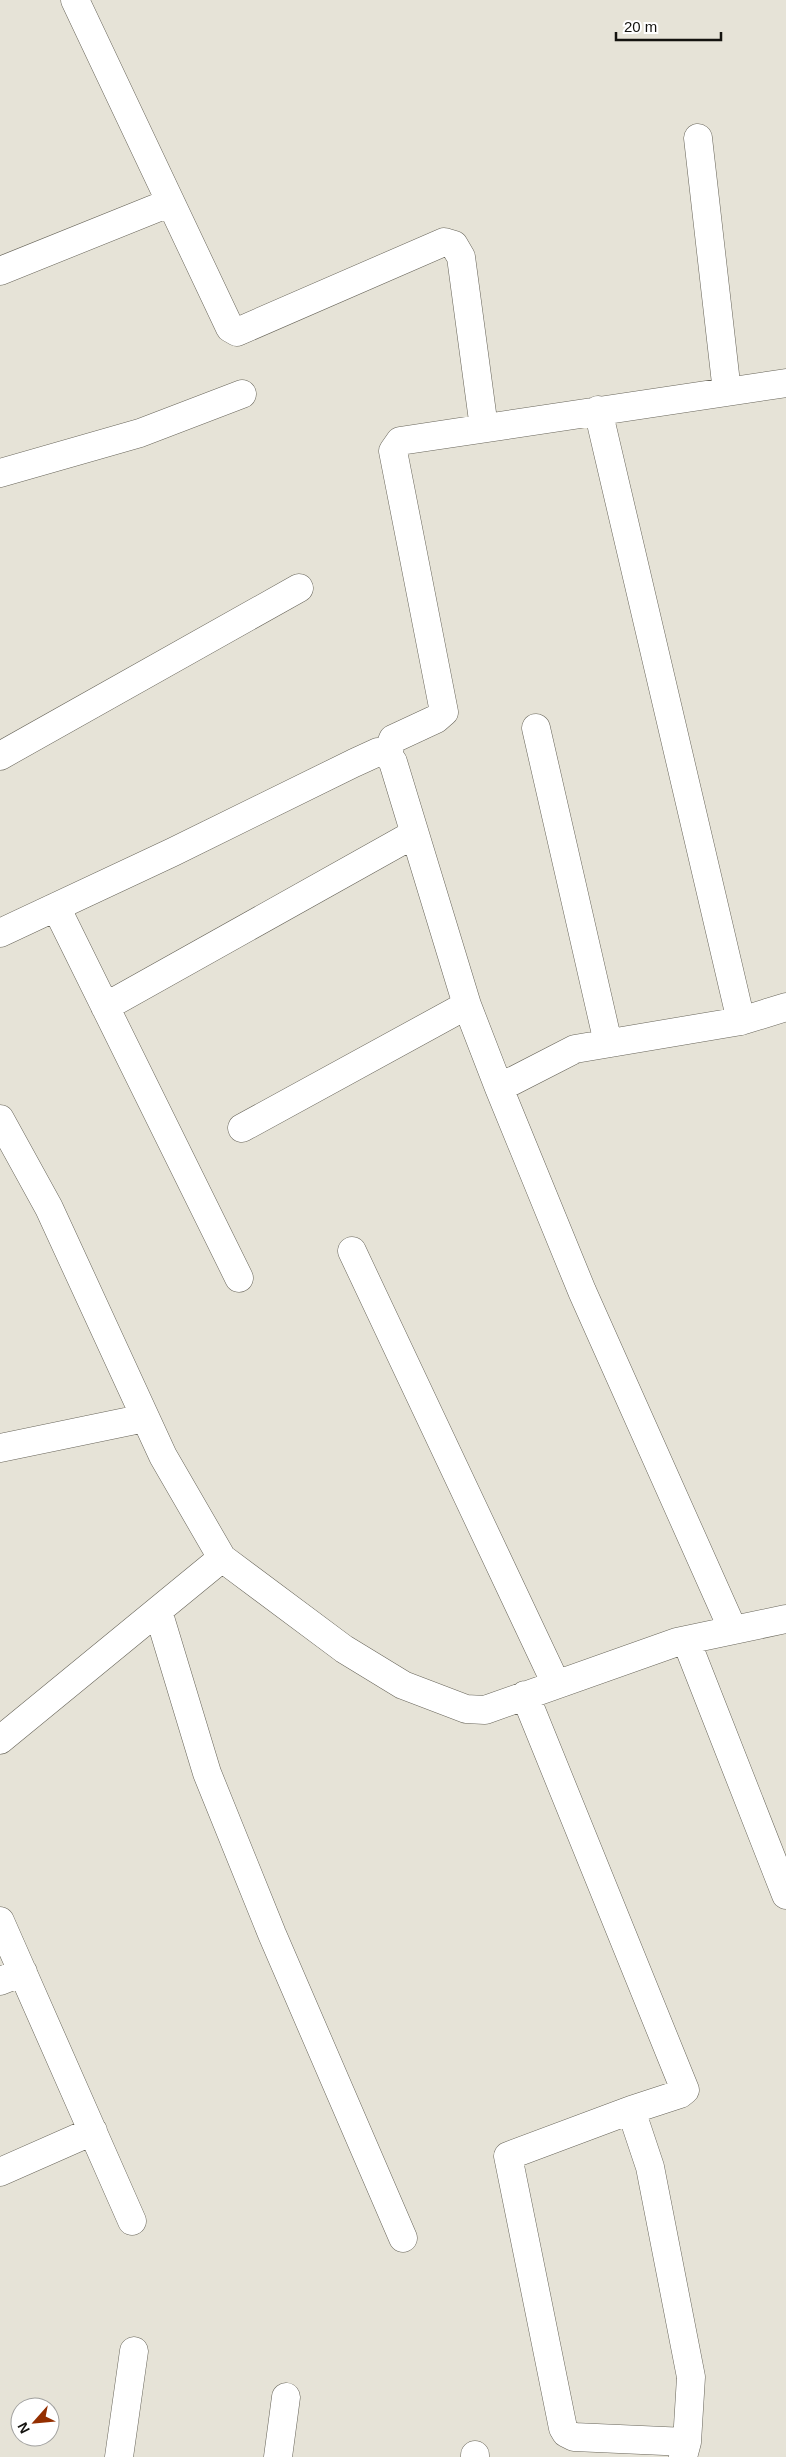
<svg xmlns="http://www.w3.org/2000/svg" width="786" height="2457" font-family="Helvetica,sans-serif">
	<rect width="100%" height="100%" fill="#e6e3d7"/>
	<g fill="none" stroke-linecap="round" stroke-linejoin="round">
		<defs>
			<path id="street" d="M75,0L230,328L237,332L444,242L454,245L461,257L484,428
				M698,138L727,392
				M0,271L169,203
				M598,410L741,1021
				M0,473L140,433L242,394
				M536,728L608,1043
				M387,754L393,739L436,719L444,712L393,451L400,441L786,383
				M0,756L299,588
				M56,907L239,1278
				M0,933L173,852L354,763L378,752L387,754L393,762L467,1005L499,1088L582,1291L733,1630
				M105,1007L414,834
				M499,1088L575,1049L741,1021L786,1007
				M0,1119L49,1208L163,1456L222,1558L344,1649L403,1685L466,1709L485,1710L677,1642L786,1619
				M242,1128L467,1005
				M352,1251L556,1684
				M0,1448L145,1418
				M158,1611L207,1773L272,1934L403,2238
				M686,1640L786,1895
				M525,1695L685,2090L680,2094L631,2110L508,2156L563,2428L566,2433L574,2437L687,2442
				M0,1740L222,1558
				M0,1921L132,2221
				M0,1981L23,1972
				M631,2110L650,2167L691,2377L687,2442L683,2457
				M0,2172L93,2131
				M119,2457L134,2351
				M278,2457L286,2397
				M475,2457V2455"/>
		</defs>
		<!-- street casing -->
		<use href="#street" stroke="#68655a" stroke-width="29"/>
		<!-- street -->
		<use href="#street" stroke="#fff" stroke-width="28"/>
	</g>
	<!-- north arrow -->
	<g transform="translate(35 2422) rotate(243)"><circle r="24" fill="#ffffff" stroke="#a1a19f"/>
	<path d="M0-4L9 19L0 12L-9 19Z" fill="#942f00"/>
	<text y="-8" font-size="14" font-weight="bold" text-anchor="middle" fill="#14130f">N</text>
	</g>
	<!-- scale -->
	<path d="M616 32v8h105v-8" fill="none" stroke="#14130f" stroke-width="2.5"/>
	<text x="624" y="32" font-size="15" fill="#14130f" stroke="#ffffff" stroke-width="4" paint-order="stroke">20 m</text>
</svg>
